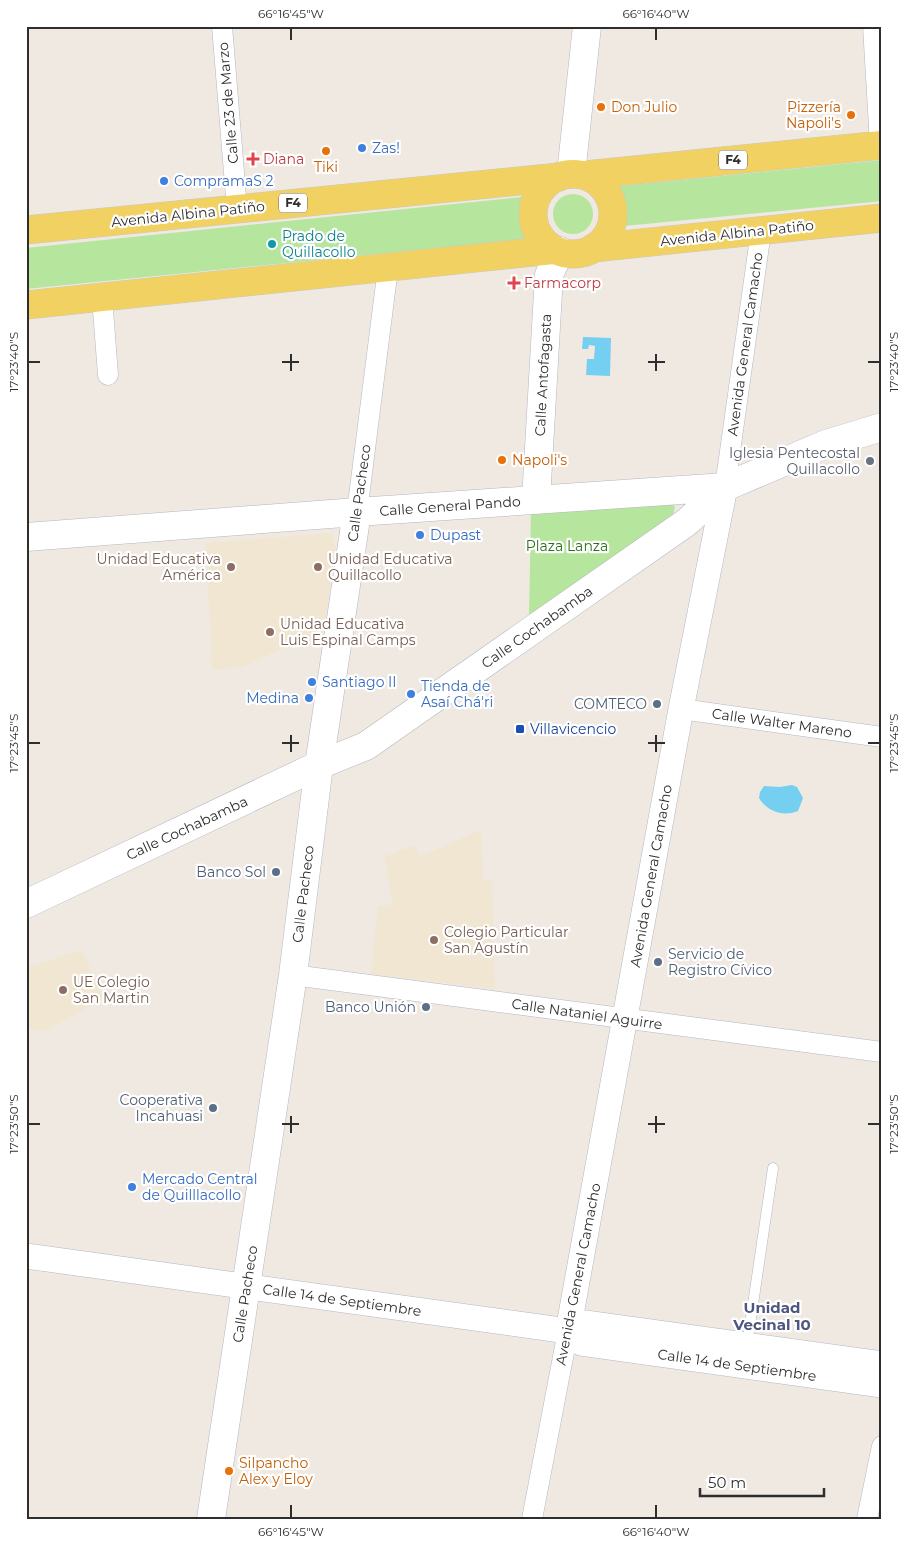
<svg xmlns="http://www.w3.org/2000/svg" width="908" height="1545" font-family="Montserrat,sans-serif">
	<rect width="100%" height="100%" fill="#efe9e1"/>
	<!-- education -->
	<path fill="#f0e6d1" d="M332,533L336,548L321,645H290L242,667L212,670L206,543Z
		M481,830L483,881L492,879L495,989L371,974L378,907L393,904L384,857L415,845L419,857Z
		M82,950L104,999L44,1031L26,1028V982L30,980L28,967Z"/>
	<!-- green -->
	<path fill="#b6e59e" d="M882,160V201L624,226L620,186Z
		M553 214a20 20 0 1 1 40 0a20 20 0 1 1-40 0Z
		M522,197L527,239L26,289V248Z
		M665,501L675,506L673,516L529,619L531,511Z"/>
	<!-- water -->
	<path fill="#75cff0" d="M583,337L611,338L610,376L586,375L587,359H594L595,346L589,345L588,349H582Z
		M792,785L797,787L803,798L798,811C784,817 767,812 759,798L760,792L764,786L780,787Z"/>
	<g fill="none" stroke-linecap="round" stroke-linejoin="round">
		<defs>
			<path id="service" d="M747,1345L773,1168"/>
			<path id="minor" d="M222,26L237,209
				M873,26L880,145
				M102,297L108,375
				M725,487L761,231
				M357,512L388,268
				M681,709L882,737
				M293,975L882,1052
				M532,1519L568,1331
				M867,1519L882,1446"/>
			<path id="tertiary" d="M26,1256L568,1331L585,1323L882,1364
				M568,1331L681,709L725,487
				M568,1331L581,1343L882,1385"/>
			<path id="secondary" d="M571,174L587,26
				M536,500L549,275L560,251
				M26,537L357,512L725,487
				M26,904L319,765L366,746L687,522L725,487L826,444L882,427
				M211,1519L293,975L319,765L357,512"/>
			<path id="primary" d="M533 214a40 40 0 1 1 80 0a40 40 0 1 1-80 0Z
				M585,175L882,145
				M26,230L559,177
				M593,248L882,218
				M26,305L553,250"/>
		</defs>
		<!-- service casing -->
		<use href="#service" stroke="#b4b7c1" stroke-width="11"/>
		<!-- minor casing -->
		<use href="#minor" stroke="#b4b7c1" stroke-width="21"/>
		<!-- tertiary casing -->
		<use href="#tertiary" stroke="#b4b7c1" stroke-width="26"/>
		<!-- secondary casing -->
		<use href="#secondary" stroke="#b4b7c1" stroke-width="29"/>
		<!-- primary casing -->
		<use href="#primary" stroke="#c9c9c9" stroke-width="29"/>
		<!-- service -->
		<use href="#service" stroke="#fff" stroke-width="10"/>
		<!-- minor -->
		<use href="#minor" stroke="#fff" stroke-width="20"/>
		<!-- tertiary -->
		<use href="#tertiary" stroke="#fff" stroke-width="25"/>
		<!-- secondary -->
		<use href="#secondary" stroke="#fff" stroke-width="28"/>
		<!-- primary -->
		<use href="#primary" stroke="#f2d163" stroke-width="28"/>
	</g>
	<!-- ticks -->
	<path fill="none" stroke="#2e2e2e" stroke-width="2" d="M291,28V40M656,28V40M291,354V371M656,354V371M28,362H40M282,362H299M648,362H665M868,362H880M291,735V752M656,735V752M28,743H40M282,743H299M648,743H665M868,743H880M291,1116V1133M656,1116V1133M28,1124H40M282,1124H299M648,1124H665M868,1124H880M291,1505V1518M656,1505V1518"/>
	<!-- markers -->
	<g fill="#e8710a" stroke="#fff" stroke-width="2">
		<circle cx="601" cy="107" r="5"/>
		<circle cx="851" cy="115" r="5"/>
		<circle cx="326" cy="151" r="5"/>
		<circle cx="502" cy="460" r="5"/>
		<circle cx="229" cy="1471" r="5"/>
	</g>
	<g fill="#3f7fe0" stroke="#fff" stroke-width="2">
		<circle cx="362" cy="148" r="5"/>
		<circle cx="164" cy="181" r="5"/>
		<circle cx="420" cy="535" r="5"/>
		<circle cx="312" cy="682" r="5"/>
		<circle cx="411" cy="694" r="5"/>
		<circle cx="309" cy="698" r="5"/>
		<circle cx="132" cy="1187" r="5"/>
	</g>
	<g fill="#e0444e" stroke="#fff" stroke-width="2">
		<path d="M250.5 151.5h5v5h5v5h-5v5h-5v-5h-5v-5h5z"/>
		<path d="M511.5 275.5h5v5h5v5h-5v5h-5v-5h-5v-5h5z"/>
	</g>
	<circle fill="#0f9aa8" stroke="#fff" stroke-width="2" cx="272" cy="244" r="5"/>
	<circle fill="#6b7280" stroke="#fff" stroke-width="2" cx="870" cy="461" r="5"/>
	<g fill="#8d6e63" stroke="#fff" stroke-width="2">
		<circle cx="231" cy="567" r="5"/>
		<circle cx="318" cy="567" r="5"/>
		<circle cx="270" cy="632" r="5"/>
		<circle cx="434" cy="940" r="5"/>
		<circle cx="63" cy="990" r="5"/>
	</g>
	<g fill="#5c6f8a" stroke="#fff" stroke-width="2">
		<circle cx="657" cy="704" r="5"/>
		<circle cx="276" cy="872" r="5"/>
		<circle cx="658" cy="962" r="5"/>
		<circle cx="426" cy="1007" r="5"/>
		<circle cx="213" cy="1108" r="5"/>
	</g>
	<rect fill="#1a4fb4" stroke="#fff" stroke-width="2" x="515" y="724" width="10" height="10" rx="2.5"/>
	<g text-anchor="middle" stroke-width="4.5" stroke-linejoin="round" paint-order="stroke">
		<!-- shield labels -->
		<g fill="#fff" stroke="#6d6d6d" stroke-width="1">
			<rect x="719" y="150.5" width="28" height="19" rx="4"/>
			<rect x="279" y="193.5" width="28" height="19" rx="4"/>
		</g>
		<g font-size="12" font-weight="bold" fill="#2e2e2e">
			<text x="733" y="164">F4</text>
			<text x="293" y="207">F4</text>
		</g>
		<!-- street labels -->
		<g font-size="14" fill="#2e2e2e" stroke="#fff">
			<text transform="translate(228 103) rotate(-95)" y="5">Calle 23 de Marzo</text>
			<text transform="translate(188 214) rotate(-6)" y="5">Avenida Albina Patiño</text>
			<text transform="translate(737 233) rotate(-6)" y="5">Avenida Albina Patiño</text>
			<text transform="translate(745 344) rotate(-82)" y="5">Avenida General Camacho</text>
			<text transform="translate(543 375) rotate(-87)" y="5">Calle Antofagasta</text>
			<text transform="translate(359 493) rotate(-82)" y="5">Calle Pacheco</text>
			<text transform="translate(450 506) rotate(-4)" y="5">Calle General Pando</text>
			<text transform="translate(537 627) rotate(-35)" y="5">Calle Cochabamba</text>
			<text transform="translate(782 723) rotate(8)" y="5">Calle Walter Mareno</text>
			<text transform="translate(187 828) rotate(-25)" y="5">Calle Cochabamba</text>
			<text transform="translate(651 876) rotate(-80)" y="5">Avenida General Camacho</text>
			<text transform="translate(303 894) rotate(-83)" y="5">Calle Pacheco</text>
			<text transform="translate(587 1014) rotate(8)" y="5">Calle Nataniel Aguirre</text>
			<text transform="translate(578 1274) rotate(-79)" y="5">Avenida General Camacho</text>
			<text transform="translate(245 1294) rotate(-81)" y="5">Calle Pacheco</text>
			<text transform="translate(342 1300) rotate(8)" y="5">Calle 14 de Septiembre</text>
			<text transform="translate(737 1365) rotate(8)" y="5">Calle 14 de Septiembre</text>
		</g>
		<!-- food labels -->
		<g font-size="14" fill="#c56008" stroke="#fff" text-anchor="start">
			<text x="611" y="112">Don Julio</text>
			<text x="841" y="112" text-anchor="end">Pizzería<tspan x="841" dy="16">Napoli's</tspan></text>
			<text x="326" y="172" text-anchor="middle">Tiki</text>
			<text x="512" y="465">Napoli's</text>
			<text x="239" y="1468">Silpancho<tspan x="239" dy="16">Alex y Eloy</tspan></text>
		</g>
		<!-- shop labels -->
		<g font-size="14" fill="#366cbe" stroke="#fff" text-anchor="start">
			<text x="372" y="153">Zas!</text>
			<text x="174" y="186">CompramaS 2</text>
			<text x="430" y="540">Dupast</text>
			<text x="322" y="687">Santiago II</text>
			<text x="421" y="691">Tienda de<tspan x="421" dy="16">Asaí Chá'ri</tspan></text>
			<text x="299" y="703" text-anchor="end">Medina</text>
			<text x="142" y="1184">Mercado Central<tspan x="142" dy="16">de Quilllacollo</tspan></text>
		</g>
		<!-- health labels -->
		<g font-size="14" fill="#be3a42" stroke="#fff" text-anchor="start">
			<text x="263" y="164">Diana</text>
			<text x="524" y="288">Farmacorp</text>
		</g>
		<!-- culture labels -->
		<g font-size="14" fill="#0d838f" stroke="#fff" text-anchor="start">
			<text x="282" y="241">Prado de<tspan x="282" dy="16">Quillacollo</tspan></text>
		</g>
		<!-- worship labels -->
		<g font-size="14" fill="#5b616d" stroke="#fff" text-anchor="end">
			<text x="860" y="458">Iglesia Pentecostal<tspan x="860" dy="16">Quillacollo</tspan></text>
		</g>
		<!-- park labels -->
		<g font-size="14" fill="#2c6e1b" stroke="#fff">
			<text x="567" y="551">Plaza Lanza</text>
		</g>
		<!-- education labels -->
		<g font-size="14" fill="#785e54" stroke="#fff" text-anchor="start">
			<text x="221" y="564" text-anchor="end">Unidad Educativa<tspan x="221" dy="16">América</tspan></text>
			<text x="328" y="564">Unidad Educativa<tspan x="328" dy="16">Quillacollo</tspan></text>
			<text x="280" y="629">Unidad Educativa<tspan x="280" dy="16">Luis Espinal Camps</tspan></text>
			<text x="444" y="937">Colegio Particular<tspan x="444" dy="16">San Agustín</tspan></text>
			<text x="73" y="987">UE Colegio<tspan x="73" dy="16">San Martin</tspan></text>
		</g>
		<!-- service labels -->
		<g font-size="14" fill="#4e5e75" stroke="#fff" text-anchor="end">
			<text x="647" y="709">COMTECO</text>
			<text x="266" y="877">Banco Sol</text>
			<text x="668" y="959" text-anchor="start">Servicio de<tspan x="668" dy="16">Registro Cívico</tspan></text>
			<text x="416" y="1012">Banco Unión</text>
			<text x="203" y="1105">Cooperativa<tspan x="203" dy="16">Incahuasi</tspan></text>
		</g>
		<!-- transit labels -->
		<g font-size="14" fill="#164399" stroke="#fff" text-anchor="start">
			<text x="530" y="734">Villavicencio</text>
		</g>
		<!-- neighbourhood labels -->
		<g font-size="15" font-weight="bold" fill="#4d5680" stroke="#fff">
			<text x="772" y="1313">Unidad<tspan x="772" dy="17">Vecinal 10</tspan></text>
		</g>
	</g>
	<!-- border -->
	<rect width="908" height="1545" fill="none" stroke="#ffffff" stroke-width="55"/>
	<!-- scale -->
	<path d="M700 1488v8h124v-8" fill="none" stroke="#2e2e2e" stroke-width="2.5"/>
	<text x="708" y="1488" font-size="15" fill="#2e2e2e" stroke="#ffffff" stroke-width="4" paint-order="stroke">50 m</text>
	<rect x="28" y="28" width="852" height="1490" fill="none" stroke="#2e2e2e" stroke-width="2"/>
	<g font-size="12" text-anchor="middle" fill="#2e2e2e">
		<text x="291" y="18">66°16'45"W</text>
		<text x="656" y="18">66°16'40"W</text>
		<text transform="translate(14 362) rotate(-90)" y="4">17°23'40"S</text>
		<text transform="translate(894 362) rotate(-90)" y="4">17°23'40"S</text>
		<text transform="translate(14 743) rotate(-90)" y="4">17°23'45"S</text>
		<text transform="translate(894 743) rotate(-90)" y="4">17°23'45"S</text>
		<text transform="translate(14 1124) rotate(-90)" y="4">17°23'50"S</text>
		<text transform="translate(894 1124) rotate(-90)" y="4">17°23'50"S</text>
		<text x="291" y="1536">66°16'45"W</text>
		<text x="656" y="1536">66°16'40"W</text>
	</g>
</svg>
